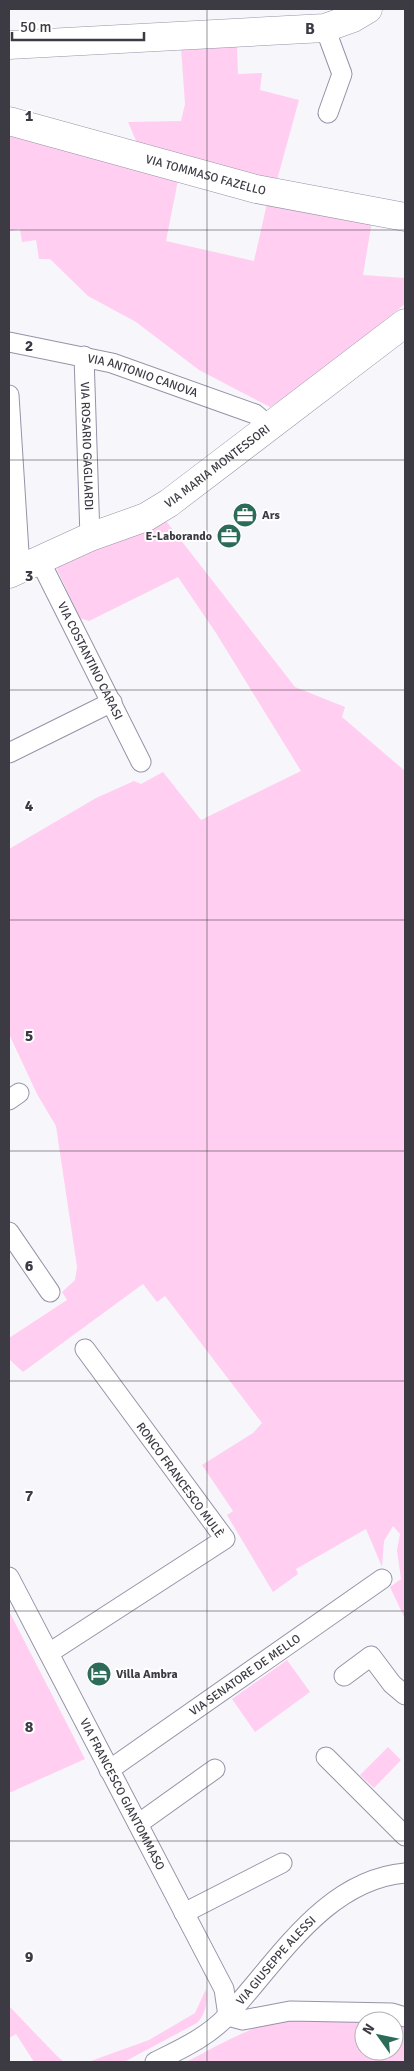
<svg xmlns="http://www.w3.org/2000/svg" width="414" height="2071" font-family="Signika,sans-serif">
	<rect width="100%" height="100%" fill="#f7f7fb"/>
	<!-- green -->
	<path fill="#ffcef0" d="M237,46L238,74L262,73L260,90L299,100L277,180L140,150L128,122L181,121L185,104L181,48Z
		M9,130L178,180L166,241L254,261L268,199L372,221L363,275L405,278V304L302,386L270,407L199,370L136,322L88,296L50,259H39L36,240L22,242L20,229L10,231Z
		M166,521L295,687L345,707L342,717L405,771V1619L390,1587L401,1579L397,1550L400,1534L393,1526L384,1541L382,1567L366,1529L296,1569L298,1574L273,1592L227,1515L233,1511L202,1465L253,1433L262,1423L165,1296L157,1302L143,1284L23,1372L9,1359V1338L67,1300L62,1292L75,1280L77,1267L56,1126L37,1094L9,1034V849L96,798L134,781L141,784L163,772L201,820L301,771L216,633L178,577L89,621L80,618L53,561L131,531Z
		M10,1613L85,1759L9,1793V1618Z
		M287,1660L310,1692L255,1732L232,1699Z
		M388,1747L401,1760L374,1788L360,1775Z
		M206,1989C208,2002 206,2013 197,2023L124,2062H88L149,2040L195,2013Z
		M9,2006L57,2056L64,2062H34L16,2034L9,2038Z
		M291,2017L364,2021V2051H394V2022L405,2024V2062H186C221,2044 252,2025 291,2017Z"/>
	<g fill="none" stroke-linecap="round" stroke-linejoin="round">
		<defs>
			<g id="street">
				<path d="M325,28L342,74L328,113"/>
				<path id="s1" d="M9,342L112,363L255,414L269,426"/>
				<path id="s2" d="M84,356L90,537"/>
				<path d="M9,395L20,568"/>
				<path id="s3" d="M39,559L141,762"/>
				<path d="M9,753L112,702"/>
				<path d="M9,1100L19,1093"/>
				<path d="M9,1232L50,1292"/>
				<path id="s4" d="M9,1577L224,1989L228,2016L243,2020L290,2011L392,2013L405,2017"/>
				<path d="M49,1653L225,1539L85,1349"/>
				<path d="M344,1676L371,1656L392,1684L405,1695"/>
				<path d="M326,1757L405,1836"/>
				<path id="s5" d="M109,1770L382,1579"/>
				<path d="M138,1824L215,1769"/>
				<path d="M184,1913L282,1863"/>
				<path id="s6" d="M155,2062C181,2049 208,2037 228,2015C278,1961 325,1880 405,1873"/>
			</g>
			<g id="secondary">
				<path d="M9,45L325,28L353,18L368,9"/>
				<path id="s7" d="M9,121L256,189L405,217"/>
				<path id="s8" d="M9,574L90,537L146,517L169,503L405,323"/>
			</g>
		</defs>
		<!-- street casing -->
		<use href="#street" stroke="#9593a8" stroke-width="21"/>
		<!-- secondary casing -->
		<use href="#secondary" stroke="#9593a8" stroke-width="29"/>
		<!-- street -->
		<use href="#street" stroke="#fff" stroke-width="19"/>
		<!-- secondary -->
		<use href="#secondary" stroke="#fff" stroke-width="28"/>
	</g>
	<!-- grid -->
	<path fill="none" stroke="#3c3b44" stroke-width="1" stroke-opacity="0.55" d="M207,9V2062M9,230H405M9,460H405M9,690H405M9,920H405M9,1151H405M9,1381H405M9,1611H405M9,1841H405"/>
	<!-- icons -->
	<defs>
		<symbol id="office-disc" viewBox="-11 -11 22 22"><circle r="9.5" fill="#2c6b58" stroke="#fff"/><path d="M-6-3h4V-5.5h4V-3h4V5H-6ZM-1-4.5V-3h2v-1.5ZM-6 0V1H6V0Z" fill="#fff"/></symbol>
		<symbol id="hotel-disc" viewBox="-11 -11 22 22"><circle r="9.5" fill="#2c6b58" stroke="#fff"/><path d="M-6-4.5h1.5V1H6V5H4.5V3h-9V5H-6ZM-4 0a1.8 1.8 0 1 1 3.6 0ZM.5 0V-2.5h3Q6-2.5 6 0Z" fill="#fff"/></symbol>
	</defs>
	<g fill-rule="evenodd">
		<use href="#office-disc" x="231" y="501" width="28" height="28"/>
		<use href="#office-disc" x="215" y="522" width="28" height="28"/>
		<use href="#hotel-disc" x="85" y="1660" width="28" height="28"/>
	</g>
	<g text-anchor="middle" stroke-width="4" stroke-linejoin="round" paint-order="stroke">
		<!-- street labels -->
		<g font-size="12" fill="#3c3b44" stroke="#fff">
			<text dy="4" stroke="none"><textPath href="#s7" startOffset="204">VIA TOMMASO FAZELLO</textPath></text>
			<text dy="4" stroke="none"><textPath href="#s1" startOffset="138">VIA ANTONIO CANOVA</textPath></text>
			<text dy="4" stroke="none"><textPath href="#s2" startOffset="90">VIA ROSARIO GAGLIARDI</textPath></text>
			<text dy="4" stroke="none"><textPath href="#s8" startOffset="236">VIA MARIA MONTESSORI</textPath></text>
			<text dy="4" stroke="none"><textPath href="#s3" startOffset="114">VIA COSTANTINO CARASI</textPath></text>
			<text transform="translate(180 1480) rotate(54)" y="4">RONCO FRANCESCO MULÈ</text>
			<text dy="4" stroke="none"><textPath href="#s5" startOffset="166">VIA SENATORE DE MELLO</textPath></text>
			<text dy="4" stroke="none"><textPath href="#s4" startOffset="245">VIA FRANCESCO GIANTOMMASO</textPath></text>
			<text dy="4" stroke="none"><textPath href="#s6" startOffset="160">VIA GIUSEPPE ALESSI</textPath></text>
		</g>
		<!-- poi labels -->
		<g font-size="12" font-weight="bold" fill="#3c3b44" stroke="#fff" text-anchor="start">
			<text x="262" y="519">Ars</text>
			<text x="212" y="540" text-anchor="end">E-Laborando</text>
			<text x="116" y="1678">Villa Ambra</text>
		</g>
	</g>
	<g font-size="16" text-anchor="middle" font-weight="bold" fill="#3c3b44" stroke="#fff" stroke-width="4" stroke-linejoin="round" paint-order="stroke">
		<text x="310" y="34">B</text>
		<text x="29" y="121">1</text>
		<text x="29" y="351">2</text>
		<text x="29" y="581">3</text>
		<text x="29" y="811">4</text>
		<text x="29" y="1041">5</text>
		<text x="29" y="1271">6</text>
		<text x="29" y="1501">7</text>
		<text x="29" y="1732">8</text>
		<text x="29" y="1962">9</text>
	</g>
	<!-- border -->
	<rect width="414" height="2071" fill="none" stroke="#3c3b44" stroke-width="20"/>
	<!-- north arrow -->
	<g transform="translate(379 2036) rotate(303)"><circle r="24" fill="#ffffff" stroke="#b1b1b4"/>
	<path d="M0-4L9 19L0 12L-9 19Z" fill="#2c6b58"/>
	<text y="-8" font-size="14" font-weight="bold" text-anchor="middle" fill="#3c3b44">N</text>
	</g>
	<!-- scale -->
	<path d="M12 32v8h132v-8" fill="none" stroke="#3c3b44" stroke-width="2.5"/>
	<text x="20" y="32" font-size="15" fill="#3c3b44" stroke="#ffffff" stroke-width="4" paint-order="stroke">50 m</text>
</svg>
